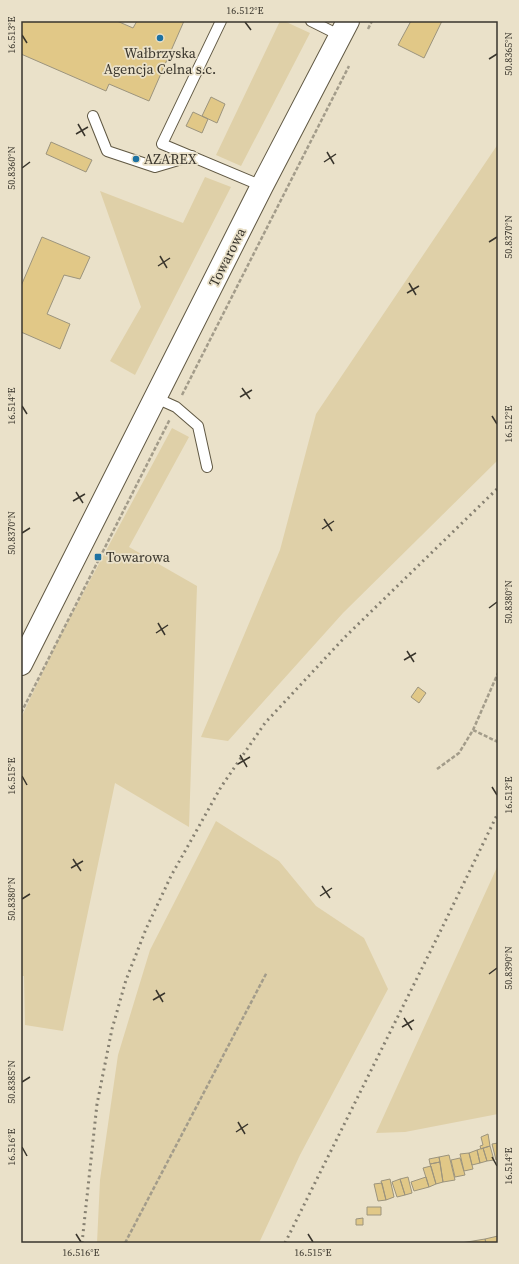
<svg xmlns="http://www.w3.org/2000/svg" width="519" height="1264" font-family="'Source Serif 4',serif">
	<rect width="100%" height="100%" fill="#eae1c9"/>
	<!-- green -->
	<path fill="#dfd0a8" d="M280,21H284L310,33L241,166L216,155Z
		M498,144V460L343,613L228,741L201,737L280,550L316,414Z
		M205,177L231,187L135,375L110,361L141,307L100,191L183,223Z
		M172,428L189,437L129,547L197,586L189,827L115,783L63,1031L25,1025L24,976H21V718L59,638Z
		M216,821L279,861L316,906L364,938L388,989L300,1155L259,1243H97L100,1180L118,1055L150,950Z
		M498,865V1114L405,1132L376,1133Z"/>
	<!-- building -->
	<path fill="#e1c887" stroke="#9c947d" d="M21,21H117L133,28L137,21H184L149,101L109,84L106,91L21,54Z
		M411,21H442L424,58L398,45Z
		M211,97L225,104L217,123L202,116Z
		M193,112L208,119L202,133L186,126Z
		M51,142L92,160L86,172L46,154Z
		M42,237L90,257L80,279L64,275L47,314L70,324L60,349L21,332V286Z
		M418,687L426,693L419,703L411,697Z
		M488,1134L490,1146L481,1149L480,1146L483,1145L481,1137Z
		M498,1143V1159L496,1160L492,1144Z
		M490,1146L494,1160L487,1161L483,1148Z
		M483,1148L487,1161L480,1163L477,1150Z
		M477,1150L480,1163L472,1165L469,1153Z
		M469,1153L473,1169L464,1171L460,1154Z
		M449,1155L455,1180L443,1182L439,1157Z
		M439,1157L440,1162L430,1164L429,1159Z
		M460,1158L465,1175L455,1177L451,1160Z
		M440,1162L443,1182L436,1184L430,1164Z
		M431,1166L436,1184L429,1187L423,1168Z
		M408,1177L412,1193L405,1195L400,1179Z
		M426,1177L429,1187L414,1191L411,1182Z
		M390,1179L394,1197L386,1200L381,1181Z
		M400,1179L405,1195L397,1197L392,1182Z
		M382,1183L386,1200L378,1201L374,1184Z
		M367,1207H381V1215H367Z
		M363,1218V1225H356V1219Z
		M498,1236V1243H486L485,1239Z
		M485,1239L486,1243H461Z"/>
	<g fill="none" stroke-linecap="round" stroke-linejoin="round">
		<defs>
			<path id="lane" d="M221,21L162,144L262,186
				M311,21L341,36
				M93,116L107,151L155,167L192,156
				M156,398L176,407L198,426L207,467"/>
			<path id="secondary" d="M21,664L262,186L348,21"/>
		</defs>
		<!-- lane casing -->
		<use href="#lane" stroke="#605843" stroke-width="12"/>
		<!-- secondary casing -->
		<use href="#secondary" stroke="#605843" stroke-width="24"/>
		<!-- path -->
		<path stroke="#a39c8a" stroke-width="2.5" stroke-dasharray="4 2" stroke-linecap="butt" d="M368,29L372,21
			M182,395L349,66
			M21,713L170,419
			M473,730L498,742
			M437,769L459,753L473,730L498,673
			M125,1243L267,972"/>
		<!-- lane -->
		<use href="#lane" stroke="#fff" stroke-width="10"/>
		<!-- secondary -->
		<use href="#secondary" stroke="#fff" stroke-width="22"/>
		<!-- rail -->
		<path stroke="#868071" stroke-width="3" stroke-dasharray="2 4" stroke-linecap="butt" d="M82,1243L97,1104L112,1029L126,980L146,929L171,876L221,787L265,723L345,637L498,488
			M285,1243L439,934L498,813"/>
	</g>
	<!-- ticks -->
	<path fill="none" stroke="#39352c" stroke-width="1.5" d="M245,22L251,30M22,35L27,43M489,59L497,54M78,124L85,136M76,134L88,127M327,152L334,164M324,162L336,154M22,168L30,162M489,242L497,237M160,256L167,268M158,266L170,258M409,283L416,295M407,293L419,286M242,388L250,399M240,397L252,390M22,406L27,414M492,416L497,424M76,492L83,503M73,501L85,494M324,519L332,531M322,529L334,521M22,533L30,528M489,608L497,602M158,623L165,635M156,633L168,625M407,651L414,662M404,660L416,653M240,755L247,767M238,764L250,757M22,776L27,785M492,787L497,795M73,859L81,871M71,868L83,861M322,886L330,898M320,896L332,888M22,899L30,894M489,974L497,968M156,990L163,1002M153,1000L165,993M404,1018L412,1030M402,1027L414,1020M22,1082L30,1077M238,1122L245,1134M236,1132L248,1124M22,1147L27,1156M492,1157L497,1166M76,1234L81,1242M308,1234L313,1242"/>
	<!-- markers -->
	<g fill="#1e72a2" stroke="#eae1c9" stroke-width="1.5">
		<circle cx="160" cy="38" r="4"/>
		<circle cx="136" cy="159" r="4"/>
		<rect x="94" y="553" width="8" height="8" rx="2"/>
	</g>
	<g text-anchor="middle" stroke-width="3.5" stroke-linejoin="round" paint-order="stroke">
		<!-- poi labels -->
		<g font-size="14" fill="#39352c" stroke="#eae1c9" text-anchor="start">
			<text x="160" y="58" text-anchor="middle">Wałbrzyska<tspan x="160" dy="16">Agencja Celna s.c.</tspan></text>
			<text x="144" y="164">AZAREX</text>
			<text x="106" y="562">Towarowa</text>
		</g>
		<!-- street labels -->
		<g font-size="14" fill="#39352c" stroke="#eae1c9">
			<text transform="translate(227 257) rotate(-63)" y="5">Towarowa</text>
		</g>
	</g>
	<!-- border -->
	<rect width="519" height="1264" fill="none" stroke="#eae1c9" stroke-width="44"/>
	<rect x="22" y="22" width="475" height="1220" fill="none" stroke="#39352c" stroke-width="1.5"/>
	<g font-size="10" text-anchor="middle" fill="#39352c">
		<text x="245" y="14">16.512°E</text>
		<text transform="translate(11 35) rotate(-90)" y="4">16.513°E</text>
		<text transform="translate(508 54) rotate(-90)" y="4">50.8365°N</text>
		<text transform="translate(11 168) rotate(-90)" y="4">50.8360°N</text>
		<text transform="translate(508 237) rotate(-90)" y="4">50.8370°N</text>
		<text transform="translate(11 406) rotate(-90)" y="4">16.514°E</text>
		<text transform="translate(508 424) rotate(-90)" y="4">16.512°E</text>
		<text transform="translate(11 533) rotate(-90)" y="4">50.8370°N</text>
		<text transform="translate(508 602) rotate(-90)" y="4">50.8380°N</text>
		<text transform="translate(11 776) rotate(-90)" y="4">16.515°E</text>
		<text transform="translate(508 795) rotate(-90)" y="4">16.513°E</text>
		<text transform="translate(11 899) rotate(-90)" y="4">50.8380°N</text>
		<text transform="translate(508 968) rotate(-90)" y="4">50.8390°N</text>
		<text transform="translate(11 1082) rotate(-90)" y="4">50.8385°N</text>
		<text transform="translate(11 1147) rotate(-90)" y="4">16.516°E</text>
		<text transform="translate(508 1166) rotate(-90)" y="4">16.514°E</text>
		<text x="81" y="1256">16.516°E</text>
		<text x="313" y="1256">16.515°E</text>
	</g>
</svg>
